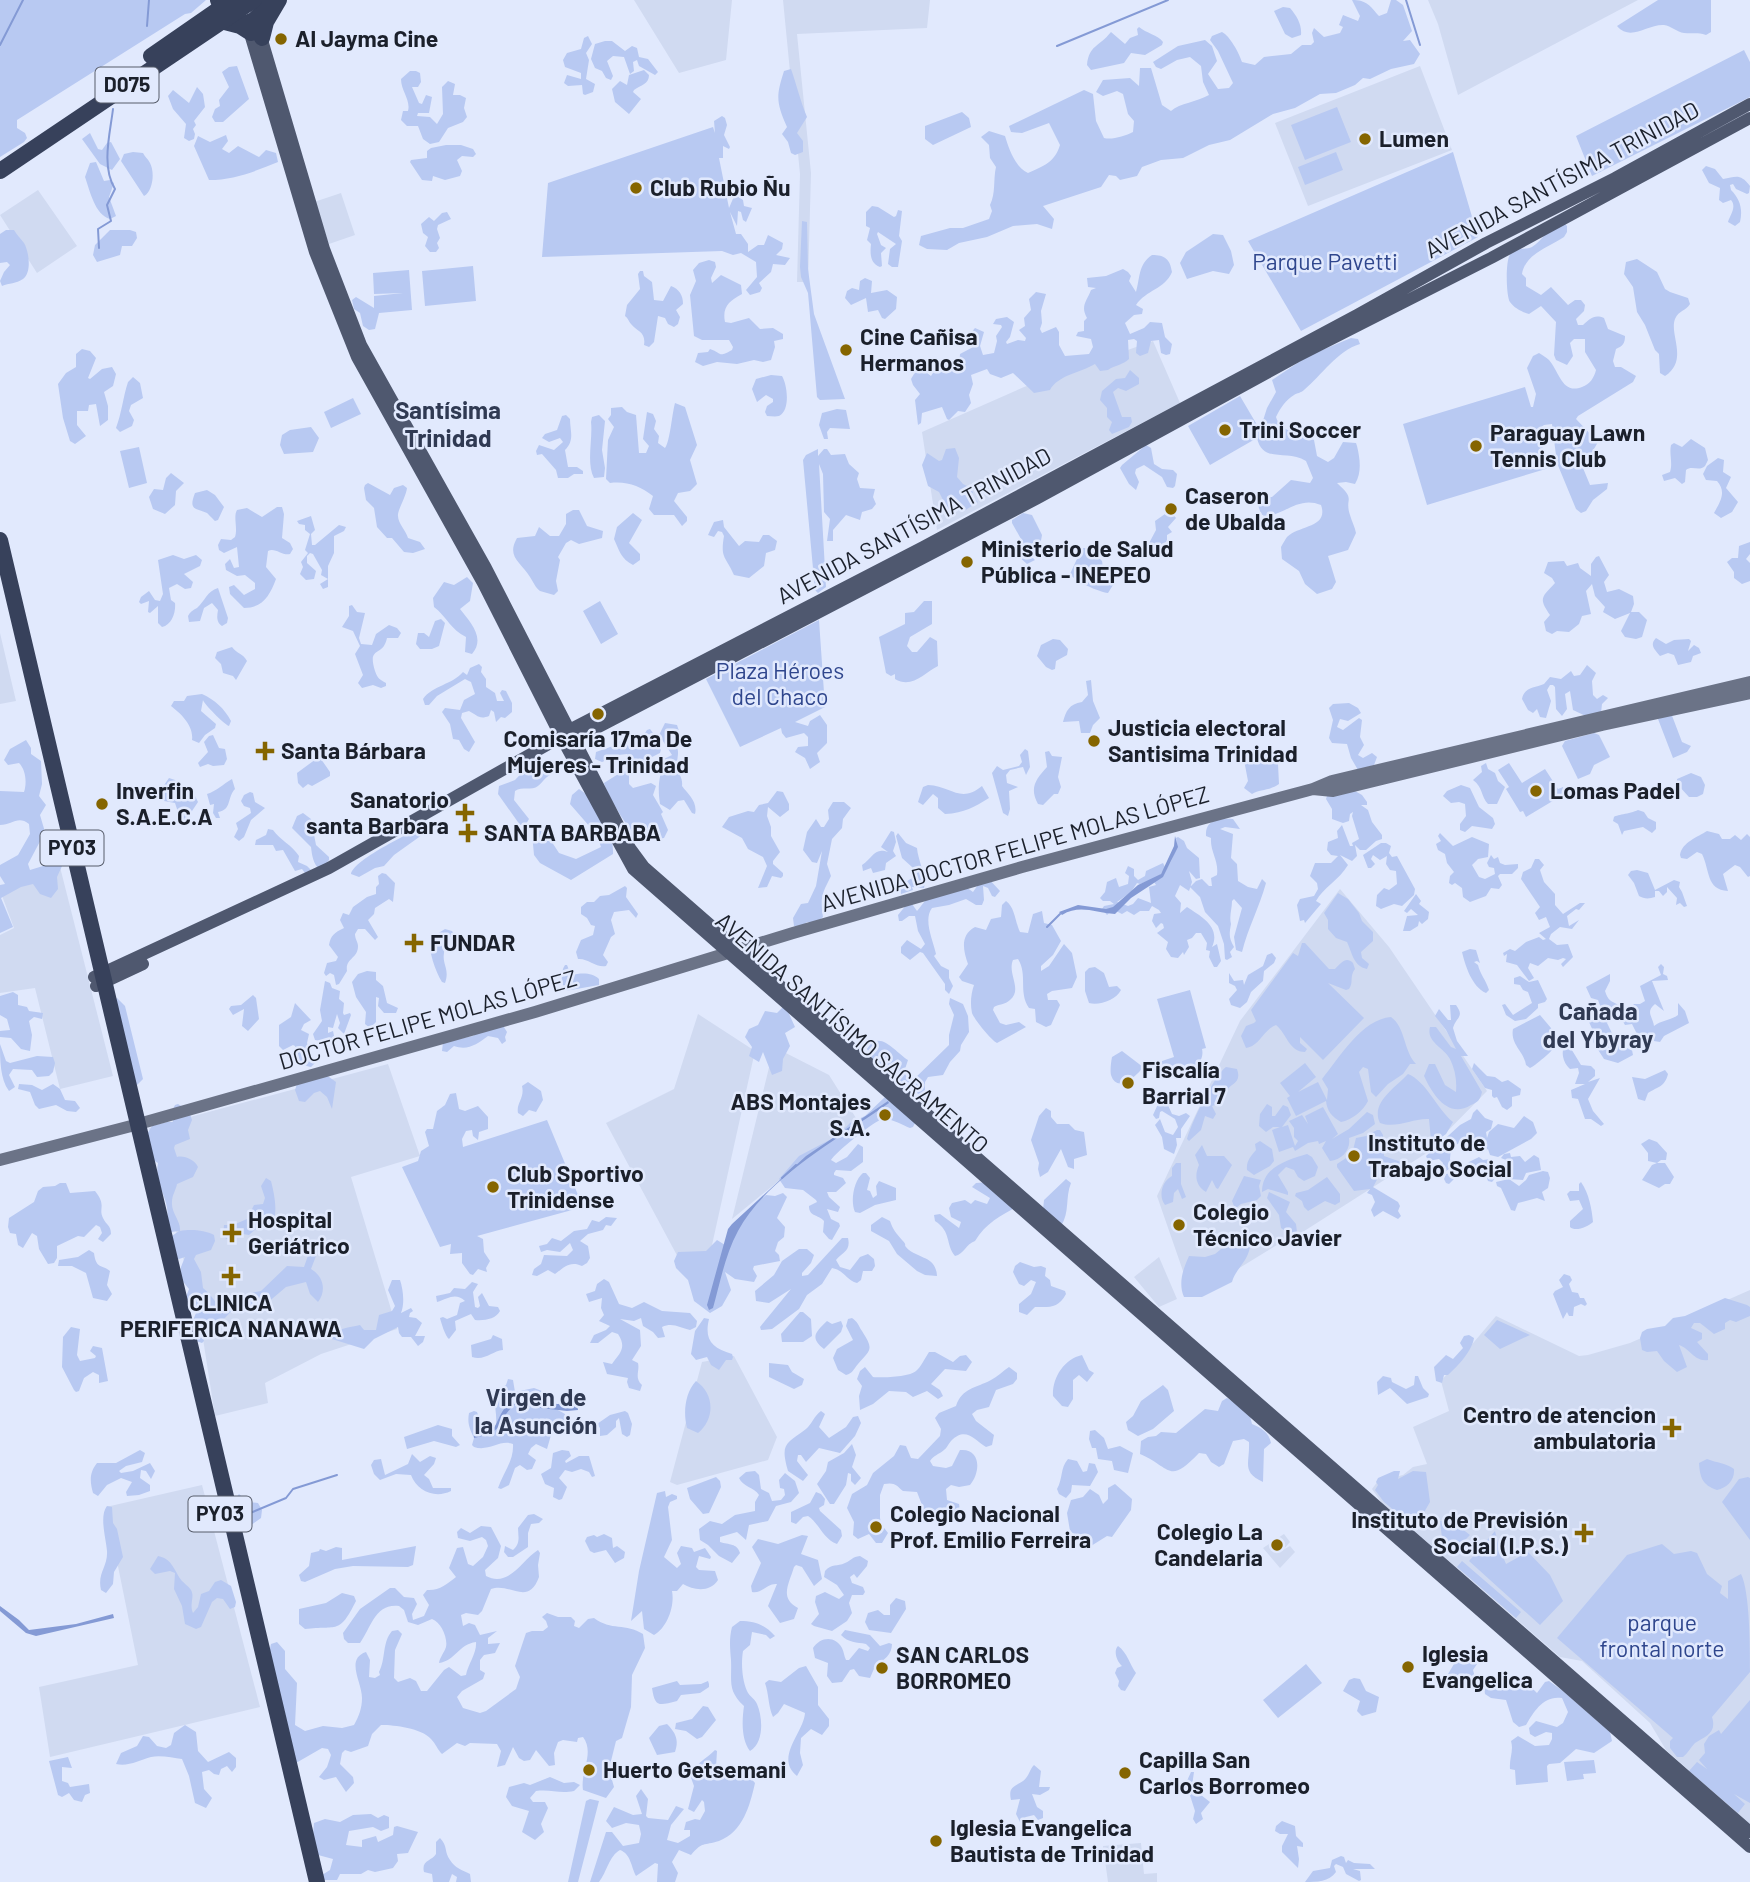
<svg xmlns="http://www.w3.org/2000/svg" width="1750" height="1882" font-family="Barlow,sans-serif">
	<rect width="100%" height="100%" fill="#e1e9fd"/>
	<!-- built -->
	<path fill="#d0daf1" d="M634,0H732L726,60L679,73Z
		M783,0H930L927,28L797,34L811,173L808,282H797L800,174Z
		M1428,0H1638L1458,95L1438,24Z
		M1420,66L1452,150L1308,206L1275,123Z
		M38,190L77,246L37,273L0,215Z
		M341,193L355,235L329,244L314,202Z
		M1153,341L1180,403L937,530L922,432L1024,387Z
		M0,633L16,701L0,704Z
		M60,867L113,1076L60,1089L35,988L0,993V935L14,928L1,893Z
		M1340,889L1389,947L1487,1091L1425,1154L1287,1242L1285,1240L1192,1297L1157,1196L1240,1021Z
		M698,1014L755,1051L710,1254L680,1261L606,1123L674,1089Z
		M774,1047L829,1075L861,1126L792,1170L732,1219Z
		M388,1064L420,1156L351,1177L397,1329L321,1354L265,1383L268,1403L215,1416L201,1326L149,1128Z
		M1159,1257L1177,1299L1159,1307L1134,1277Z
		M1750,1290V1824L1666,1750L1650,1723L1582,1661L1560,1657L1382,1503L1372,1489L1378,1481L1403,1475L1413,1467L1427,1464L1413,1427L1449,1411L1441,1381L1496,1316L1579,1356L1588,1355L1630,1343Z
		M734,1356L777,1437L768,1460L677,1485L670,1482L702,1362Z
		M202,1485L260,1707L50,1757L39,1687L138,1665L106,1507Z
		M1284,1534L1290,1542L1283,1550L1290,1546L1295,1552L1280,1568L1263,1548Z
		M1141,1843L1144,1874L1157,1873V1882H1108L1103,1846Z"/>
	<!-- green -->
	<path fill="#b8c9f2" d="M0,0H206L191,13L185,14L17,120V128L25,133L27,138L24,142L0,157Z
		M1352,0C1367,0 1370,6 1379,16L1387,13L1391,0H1396L1403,5L1412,31L1403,41L1410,40L1420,54L1414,64L1391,69L1370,79L1363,78L1355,85L1336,93L1320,94L1295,108L1273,114L1230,140L1209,145L1183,158L1161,160L1142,167L1137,176L1120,180L1116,176L1109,175L1101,187L1043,206L1054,219L1052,229L1037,224L1013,226L987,237L959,243L947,250L927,249L919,245L921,236L950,228H963L989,219L992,211L990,205C996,193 993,180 996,167L990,158L989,145L981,137L989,131L1005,136C1009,149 1015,167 1028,173C1044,166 1055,162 1060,145L1049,123L1022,133L1011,132L1009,126L1084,90L1093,94L1096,121L1104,138C1112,140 1125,136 1133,132L1134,121L1128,114L1123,94L1117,91L1103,96L1096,92L1103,80L1130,78L1139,86L1140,68H1151L1162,105L1171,111C1180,103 1197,102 1209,95L1203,82L1201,66L1190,57L1177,60L1161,69L1156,67L1153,62L1178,46L1205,40L1212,46L1217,61L1208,74L1218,89L1229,88L1233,83L1218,51L1210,40L1212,36L1222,32C1230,36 1239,53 1242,62L1255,65L1264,57L1291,54L1302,45H1311L1314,42L1312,33L1314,28L1324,37L1340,33L1343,27L1339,25L1343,15L1358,21L1360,16Z
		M1658,0H1711V32L1706,35C1697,32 1693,34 1684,33C1677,32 1671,26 1664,25C1647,24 1631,42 1617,26Z
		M1283,7L1290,8C1297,16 1302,25 1301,35L1292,38L1285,34L1274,11Z
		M1139,27C1146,33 1158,35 1163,42L1162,45L1145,55L1131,53L1124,63L1091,70L1087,65C1089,45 1099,47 1111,32L1125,44L1130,38L1138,35L1137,29Z
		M588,36L592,44L586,53L589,60L586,79L595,84L593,92L585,95L583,94L582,85L568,86L564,83L567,75L581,79V73L565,67L563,60L567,53L581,49L584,38Z
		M605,41H612L625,51L632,46L637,48L639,57L648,59L658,72L655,75L639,66L637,60L633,62L634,71L630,74L624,57L613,56L607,61L613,76L611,80L606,78L602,71L595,68L591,59L595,44Z
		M1744,50L1750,62V97L1592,176L1576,136Z
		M237,66L249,99L223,122H215L212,117L215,109L220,106L219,100L229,87L222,72L229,67Z
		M791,69C797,86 800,100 807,117L797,133L803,141V152L795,155L791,153L788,142L782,134L787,127C776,102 776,96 784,71Z
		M644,70L649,75C649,84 641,85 634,90L633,92L641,99L629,114L615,102L612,89L620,81L627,85L629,75Z
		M410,71H416L420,73L421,82L418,87H412L419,103L422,104L426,95L432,97L429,113H418L417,116L430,117L437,124L443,114L442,87L448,81L455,84L453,95H460L466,98L464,108L467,117L463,122L448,128L439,142L430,144L423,139L418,126H407L401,120L403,111H408C411,100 401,91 401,79Z
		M197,87L203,94L205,107L194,121L196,125L193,129L195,134L194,139L189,141L184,138L186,124L173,109L168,96L173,90L189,103Z
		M1337,107L1351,142L1305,160L1291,125Z
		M962,112L969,118L971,127L933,145L925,139V126Z
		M722,116L725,118L727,125L724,135L730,147L729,149L723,146V158H719L729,208L735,194L743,200L744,206L752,208L746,222L743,220L741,212L738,211L737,226L730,212L736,234H741L748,244V252L758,245H764L768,235L783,243L782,249L776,255L790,258L785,265L773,264L771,272L759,283L762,288L760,292L750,295L746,290L757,277L756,262L741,253L733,255L722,251L542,257L548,183L713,127L715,133L714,121Z
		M90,133L98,149L102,150L107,143L111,142L120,159L112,170L100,164L82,139Z
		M226,135L228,141L222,149L229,153L238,146L259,157L266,150L276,153L278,162C256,171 234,180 209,180L194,146L198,136L210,142Z
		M446,145H461L473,149L476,154L473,157L462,156L457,160L462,171L460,176L445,180L433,176L432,181L422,180L410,162L411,160L427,158V151L431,148Z
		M133,152L143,153C145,157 148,159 150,163C155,172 153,191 144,196L121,161L124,154Z
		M1336,152L1343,170L1305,185L1298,167Z
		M1453,152L1478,237L1301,331L1248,241Z
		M96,162L104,181L110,180L114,183L109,197L116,216L110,219C95,215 90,191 85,177L90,163Z
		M1706,166L1715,169L1723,179C1736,177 1740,173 1750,186L1749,193L1747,194L1736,189L1733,184L1730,185L1731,190C1740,199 1743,209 1740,222L1735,226L1728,222C1730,215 1737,207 1731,200L1723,203L1719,200L1720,188L1709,183L1702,170Z
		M872,206L878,207L894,217L896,216L898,210L902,211L899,236L902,241L898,267H892L888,264L890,249L896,244L878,232L877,234L881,245L886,248L881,253L882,266L880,267C870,263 870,254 871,244L867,240L870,228L866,226V212Z
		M447,212L451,219L438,225L437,229L440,238L437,243L439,248L436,252H430L425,246L428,237L423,233L421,224L429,217L434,221L442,213Z
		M1559,217L1567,226V232L1564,237C1549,247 1525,254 1522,274L1526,278V286L1541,295L1551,287L1568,305L1575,300H1581L1585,305L1584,311L1576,319L1578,325H1583C1590,319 1594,314 1604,318L1608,329L1625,336C1625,343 1623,346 1616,349L1613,361L1615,367H1621L1636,376L1633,382L1578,416L1576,419L1598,442L1583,468L1590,485L1608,483L1607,489L1593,500L1586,511L1581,513L1576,509L1557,463L1552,424L1544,425L1537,430L1549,468L1427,505L1403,424L1525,387L1531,407H1533L1536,394L1527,368L1533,356L1539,353C1542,355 1546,357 1549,360C1559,371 1562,395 1582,387C1590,384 1594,378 1596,370L1585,352V339H1574L1570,343L1573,356L1567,365L1556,360L1554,355L1556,322L1541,306L1529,314C1522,312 1514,308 1510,302C1506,296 1505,258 1511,253C1517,247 1525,250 1532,247C1542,241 1551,226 1559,217Z
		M802,221L807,222L808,269L814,314L845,399L820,400L817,397L808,293L801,277L800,267Z
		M6,230H14C17,235 20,238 24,243C29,251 32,273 23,279C16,284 9,283 2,286L0,281L4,272L10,265L7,262L0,263V234Z
		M110,230H130L136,232L137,238L132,246H122L120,255L97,262L93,255L95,245Z
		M1213,234L1223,235L1231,251L1234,265L1229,274L1213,271L1187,279L1180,263L1186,252Z
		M1152,255C1165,255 1170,259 1172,272C1165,289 1146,290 1136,305L1143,309L1142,314L1134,315L1125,323L1130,334L1144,328L1150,322L1162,323L1165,337L1172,344L1170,354L1166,355L1161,353L1159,340L1151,341L1148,353L1140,356L1136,353L1137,341L1134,339L1128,340L1129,359C1123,365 1115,365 1108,370L1100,371L1095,364C1080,373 1058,375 1050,390L1034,393L1013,373L1001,378L990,374L987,369L971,375L973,384L969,395L971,403L965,412L958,411L949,420L947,419L942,407L922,413L921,423L918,425L915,400L920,394L913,385L911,379L917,369H922L931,376L937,366L946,364L945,360L948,357L955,365L959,366L960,354L975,346L969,335L975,328L984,332L980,346L983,355L994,353L997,341L996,336L1002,327L1001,325L993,324L996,319L1007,317L1014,322L1010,337L1006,342L1007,344L1018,340L1025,341L1026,338L1019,330L1025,326L1024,318L1031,310L1029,299L1036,292L1046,294L1041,311L1042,323L1040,329L1042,333L1056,327L1059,332V345L1065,356L1089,354L1093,347L1091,339L1076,336L1078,332L1084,331V321L1087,318C1080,306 1087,301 1091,290L1096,288L1088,287L1087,278L1106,276L1123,269L1128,272L1131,276L1129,281L1136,292C1140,279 1138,264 1152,255Z
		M1637,259L1657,272L1665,289L1670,292L1688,298L1690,304C1686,311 1679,310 1675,319C1669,335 1689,360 1665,376L1660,373L1659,354L1655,350L1645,325L1637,312L1633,287L1624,274L1626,262Z
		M709,260L715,262L716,267L711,278L712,283L721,275L741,285L742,294C729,301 722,307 725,322L731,323L749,318L760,329L773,328L783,334V339L774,341L775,347L771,360L763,362L754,360L737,364L717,362L703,366L695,362L698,353L708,352L710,349C722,353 718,358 732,350L733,347L729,340H702L694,336L690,295L696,281L693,270L699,263Z
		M473,266L476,301L425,306L422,271Z
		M409,270L412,310L379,313L375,329L369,330L363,326L360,313L354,309L352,300L356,297L374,308V296L403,293L374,294L373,273Z
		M640,271H643L644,276L652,282L654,300L663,301L671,286C679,289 683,295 683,304L676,310L680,317L678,324L674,327L668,324L665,318L658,316L654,342L649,347L644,345C646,332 638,332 631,324C629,322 628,318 625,316L627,305L640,289L638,274Z
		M865,278L872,281L871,293L887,290L897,297L896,309L885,319L882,318L878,310L868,312L866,298L851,305L845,298L847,291L852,288L859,290L860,281Z
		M1351,338L1358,339L1360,344C1337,351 1322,375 1304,390C1301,393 1297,393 1294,395C1286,400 1280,408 1276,417C1280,433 1302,433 1314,440L1317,456L1328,462L1334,458L1343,442L1356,443L1357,446C1360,459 1362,472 1355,484L1346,482L1337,483C1357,501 1344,497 1350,515C1352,522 1355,527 1356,533L1348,550L1328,556L1336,582L1332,589L1317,594L1305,584L1299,571L1282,559L1281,547C1283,543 1285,540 1287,537C1299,525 1329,528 1321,505C1300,496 1286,513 1266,517L1261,514L1257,502L1260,497H1272L1291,480L1310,483L1313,478L1306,461C1286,449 1263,464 1257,438L1210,465L1188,426L1240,396L1260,430L1267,408L1276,392L1272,380L1308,356Z
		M82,349L90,351L96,358L88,378L90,379L102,369L112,367L116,374L113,386L104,392L108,406V420L100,426L96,404L89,405L88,411H77V425L86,436L75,444L70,441L63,418L58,384L66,373L76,367V354Z
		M1130,370L1139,378V384L1126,391L1118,388L1113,392L1122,417H1131L1132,422L1129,427L1112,434L1109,430L1112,422L1107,417V408L1100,400L1102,391L1116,379L1125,378Z
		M771,375L782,376C787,384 791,410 779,416C775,417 771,416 767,416L765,412L767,406L773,402V399L766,395L757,402L752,389L756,379Z
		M133,377L140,383L143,398L131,405L129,411L134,420L132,426L120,432L116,428C122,412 123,397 128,382Z
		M353,398L361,414L331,428L324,412Z
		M675,403L685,407L697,445L690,460L697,484L690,491L678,493L674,501L687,517V521L682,526L674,515H654L649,509L653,496C640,486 627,481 610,483L606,479L608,440L614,427L608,419L611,415V408L622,407L627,412L636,415L639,453H646L649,446L643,439L647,412L653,414L656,421L654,429L659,436L658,443L665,448C670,442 672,414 675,403Z
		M837,409L846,410L850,429L830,428L827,432L828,439H824L819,425L822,413Z
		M566,415L570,419C570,431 575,440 565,450L568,467H577L583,471V474H574L568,478H558L556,470L542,454L537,455L536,451L539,445L554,450L563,442L560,438L549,442L542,438L545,434L557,430L562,416Z
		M599,415L605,421L602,450L605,468L604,477L594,478C586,463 593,439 591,422L592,417Z
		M311,427L319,438L313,452L284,454L280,445L282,435L290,430Z
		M1691,439L1705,448L1708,460L1705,466C1699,472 1692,465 1686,470L1685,482L1682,484L1675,478L1664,481L1662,475L1670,472C1673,463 1669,454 1671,445L1674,443L1682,447Z
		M1146,445L1151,448L1154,464L1162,469L1173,470L1177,474L1175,486L1173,488L1167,487L1162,477L1144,465L1136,469L1135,473L1139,482L1136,490L1129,484L1120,468L1122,465Z
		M139,447L147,483L129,488L120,451Z
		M955,448L959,458L957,477L963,484L971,488L973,493H970L971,496L978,502L964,511L948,510L939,492L928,486L922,465L927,453L939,461L942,460L946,449Z
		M818,449V456L824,449H827L831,455L845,454L849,464L859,473L857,479L860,488L875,489L873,497L876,504L872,509L862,512L860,520L846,515L833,530V541H827L830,519L824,512L823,474L819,464L826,587L818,593L815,590L803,460L806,455Z
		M1718,458L1724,460L1723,472L1731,477L1726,488L1738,502L1732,512L1721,518L1714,513C1720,502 1727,492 1717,481L1706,480L1703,474L1707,466Z
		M171,473L184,483L176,491L175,505L165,514L153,509L149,497L154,489L163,490L166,478Z
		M368,483L390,495L394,488L403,485L407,488C406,497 397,511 398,516C398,523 406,531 408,538L420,542L425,549L413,553L404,552L392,538H387L377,527L374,508L366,500L364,488L365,485Z
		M207,490L215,495L224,507L218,520L215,521C214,520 208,514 207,513C196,508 188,511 195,493Z
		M277,507H282L284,514L282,538L290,543L293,549L290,554C282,556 275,547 268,551L266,567L276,579C270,595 263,608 244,608L230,594L229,587L234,585L244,595L255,589V583L245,575L237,576L226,570L225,564L230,559L234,568L239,567L237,547L224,553L219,550L218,545L221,539L231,540L235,537C238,528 233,517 237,510L247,508L262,517Z
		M573,510H579L587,526L603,531L602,538L579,544L571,540L566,543L558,557L560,560L556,581L558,591L554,595L540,591C535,587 534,583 530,577C521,562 506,557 517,538L535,536L539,527L550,536H559L566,524V514Z
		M633,513L642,520L629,543L640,554V560L633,565C621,559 619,550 614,539L617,527Z
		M1023,513L1032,515L1042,535L1040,546L1029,544L1022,549L1024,557H1032L1035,560L1027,564L1017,555L1021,539L1012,523V520Z
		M1172,513L1176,518L1168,527L1172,532L1167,535V541L1158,549L1147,547L1156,530L1155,521L1165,514Z
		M311,516L315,530L311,534L312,545H315L339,525L346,527L344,531L334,536V553L328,566V587L323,589L320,584L328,579L321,575L322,570L313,554L310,553L307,556V563L316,571L314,579L306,580L300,574L303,567L301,562L308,553L305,550L310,534L305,530V525L299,524L297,521Z
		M723,520L724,527L739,546L745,541L759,542L763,535H769L777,541L775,550L766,553L764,566L749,578L734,575C726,556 720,559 724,536L722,532L718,531L714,537L708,535L714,522Z
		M1750,542V554L1746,559L1750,563V581L1742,584L1734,578V572L1727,562L1732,558H1738L1739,546Z
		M1082,548H1089L1102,561C1104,572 1101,579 1113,585L1108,593C1099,592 1074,581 1070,574Z
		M173,555L184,559L196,555L202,560L200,566L184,574L193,582L191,588L185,589L177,584L169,588L171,600L175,603C176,612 172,625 162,627L158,623V606L150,613L148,612L149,601L141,604L139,602L141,597L149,591L155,600L160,601L163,594L158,560Z
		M1599,556L1609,575L1604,582L1607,592L1619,589L1633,596L1634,604L1631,612H1639L1647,620L1642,637L1636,639L1625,637L1621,631L1630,613L1615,619L1603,612L1605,607L1595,596L1592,584L1586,591L1591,614L1582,616L1579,624L1569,632L1557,631L1552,634L1546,631L1544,622L1550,615C1538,598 1542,597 1555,583L1552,578L1544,573L1548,562L1564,561L1567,566L1578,563L1580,568L1591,576V564L1596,557Z
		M467,577L473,583L470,601L460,609C470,622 486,638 472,654L465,652L466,637C451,630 447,617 434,607L433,598L444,582L454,585Z
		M218,588L228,618L227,623L222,626C216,622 217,616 218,610L212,603L204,608L200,621L189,622L188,616C190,612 193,610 197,608C205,601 207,591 218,588Z
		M600,601L618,634L601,644L583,611Z
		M924,601H932V624L910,637L907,646L912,652H917L930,637L937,641L938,666C924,673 912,689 895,679V674L891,676L886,673L879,637L905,624V613L914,612Z
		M352,605L357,612L365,613L359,638L361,644L372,645L376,634L389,625L397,628L401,633L398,638H387C383,658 367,645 375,671C378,679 379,679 386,683V686L381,688L373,685L362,688L358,683L363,675L355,654L360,646L353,631L342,627L349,616V606Z
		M441,619L445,623L439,646L432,649H420L416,644L418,633H424L429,637L435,621Z
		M819,620L825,707L795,722L808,726L810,721L820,715L827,725V743L817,753L820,762L810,769L805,758L795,752L798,747L808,746V737L804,733L786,738L782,733L781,728L740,747L706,679Z
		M1656,638L1666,644L1674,640L1689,639L1691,641L1688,651L1694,645L1699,648L1701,653L1693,656L1691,662L1678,665L1674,655L1668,653L1660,656C1655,650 1649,645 1656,638Z
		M1053,639L1060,640L1068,649L1067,655L1056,661L1055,669L1052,670L1046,667L1037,656L1041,645Z
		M232,647C237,654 243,653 247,661L236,680L233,676L223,673L221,664L215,658L217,652Z
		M479,664L482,667L481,672L486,679V687L495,693L497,701H504L500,693L502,690L506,691L512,703V712L505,718L501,717L496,722L494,712L491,710L489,716C479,720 477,715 469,711L462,713L461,718L475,742L469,752L464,749L459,740L453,739L450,724L442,712L445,708L460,710L464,700L475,694L471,682L465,679L437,696L429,705H425L423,699C433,685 452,685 463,672L467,675L470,668Z
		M1587,665L1596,673L1592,681L1593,695L1597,699L1603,695L1608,698L1602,704L1601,713L1590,718L1573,710L1570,691L1565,694L1567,709L1562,716L1556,709L1555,687L1553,685H1550L1547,690L1551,701L1546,718L1540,717L1537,709L1533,713L1528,710L1522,699C1524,687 1535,688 1544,684L1550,677L1561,679L1571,671L1574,676L1580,675Z
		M1091,680L1093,701L1100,718L1093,725L1090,733H1081L1079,721L1063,722C1066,711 1069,704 1082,702L1088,695L1086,681Z
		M202,694C215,700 224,708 231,721L229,726C224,724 204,704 203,700L201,711L216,724L215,728L205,735L199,743L192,740C194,725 180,713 171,706L174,701H184L187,696Z
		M1349,703L1358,708L1361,713L1348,721L1340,719L1337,727L1343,730L1359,718L1362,720L1360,737L1364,745L1358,755L1363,758L1372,753L1377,757L1374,765L1358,770L1351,758L1347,744L1332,743L1329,738L1333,720L1329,708L1333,704Z
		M1671,713L1682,742L1691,746L1687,752L1673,758L1658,719Z
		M665,723L677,725L680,734L672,739C683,753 675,755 678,768C679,776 683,778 682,786C688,794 698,802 695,814L692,813L684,800L678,801L670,810L660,804C657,784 660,777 664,759L672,755L659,735Z
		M650,729L662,745L660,753L652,757L651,766L644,773L636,770L627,754L618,755L602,762L595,759L596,752L613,746L617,741L626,742L630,749L633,750L647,730Z
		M1594,733L1599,735L1610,757L1594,765L1590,774L1578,779L1562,746L1565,741Z
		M213,735L219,748L225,749L227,759L224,765L213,766L208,764L200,767L198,763L208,752L204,742L209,736Z
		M26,740L31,748V754L41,761L42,784L39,796L46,805L40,815L45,832L28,864L30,870L43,866L54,858L59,861L62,866L57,877L58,889L51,898L40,894L33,884L21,887L1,898L13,927L0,933V885L5,884L0,876V865L18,855L30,834L29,824C18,815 12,825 0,825V791L24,792C27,783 26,770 19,763L8,765L4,760L10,749Z
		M1025,749L1028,751L1030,767L1026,775L1023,767L1010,770L1006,775L1007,783L1018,787L1009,791L1010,809L1008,816L1003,813L992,773L997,766L1003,770L1019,766L1022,762L1020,755Z
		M1049,751L1052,756L1062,757L1058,777L1061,787L1058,794H1054L1043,805L1038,804C1029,788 1036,779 1047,767L1045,752Z
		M1271,752L1278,764L1279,784C1269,791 1260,789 1252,794L1244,788L1248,781L1244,760L1264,756Z
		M316,759H321L330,772V776L312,786L308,784L303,788L298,783L297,773Z
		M553,761L556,762L552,774C545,777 544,781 538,786C532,791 522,786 515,791L514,800L529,819L526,824L520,825L498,794L499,786L515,780L532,762Z
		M1486,763L1488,769L1495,773L1498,781L1505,787L1497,804H1488C1481,797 1483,787 1473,780L1482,772L1481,766Z
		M1509,763L1522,783L1545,769L1558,789L1563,787L1566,793L1526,817L1523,811L1520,812L1506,789L1509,787L1498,770Z
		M623,771L629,772V784L633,788L651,783L656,786L653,795L663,812L661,814L668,830L664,838C659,839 645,841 641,840C632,837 606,793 604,783Z
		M1691,773L1701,777L1705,785L1703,794L1697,797H1689L1677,784V779Z
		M169,778L175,780L180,793L186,795L194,794L198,802L190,814L191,823L180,818L175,803L164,801L160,797V791Z
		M232,779L235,789C227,797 232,810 218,812L220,818H216L213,813L214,804L210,805L207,794C217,791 223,784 232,779Z
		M928,785C952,786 960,804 982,786L989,798C974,807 965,813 945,814L938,808V798L933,794L923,805L918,802L923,787Z
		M1461,785L1470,788L1479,807L1493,818L1495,824L1492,829L1472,826L1465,832L1460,830V824L1466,816L1465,804L1459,802L1451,803L1443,796L1447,791Z
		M579,789C599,802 614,830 613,854L571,880L540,863L534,855L532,833L538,830L546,833L559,853L576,859L601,847L597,835L570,804L572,795Z
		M777,791L783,792L789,804V810L780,817L768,807L767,816L771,827V836L780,852L773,861V864L783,873V876L781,878L772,876L767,887L758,888L767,866L763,857L748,849L742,838L722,827L729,817L748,811L754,812L759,805L768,803Z
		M1355,791L1362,795L1367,802V805H1361L1368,810L1372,822L1382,835V839L1376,841L1366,850H1360L1355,845L1357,856L1352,861L1340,855L1348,865C1339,880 1323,888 1316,901L1321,904L1305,923L1304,920L1300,921L1297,905L1300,899L1314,896L1318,889L1317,883L1310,876L1315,863H1331L1338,856L1331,855L1327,850L1328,842L1338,838L1337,831L1342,825L1350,846H1353L1352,843L1359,839L1352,816L1353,812L1350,814L1349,821L1343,823L1332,819V809L1326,799L1327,796Z
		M250,792L253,793L255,802L265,808L251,820L244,837L239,841L234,837L238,829L236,823L251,813L250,808L244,806L241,801L244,795Z
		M833,802H844L851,808L843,819L842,828L832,839L827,864L831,876C822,894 820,897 823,917L816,923L807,922L803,926H794L793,918L801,904L808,903L816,886L822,851L817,863L812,862L803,850L807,832L816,819L821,827H824L829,819L828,810Z
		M1638,810L1644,812L1648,818L1656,822V829L1652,833L1643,827L1624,831L1622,835L1618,824L1613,821L1614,817C1615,815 1630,814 1638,810Z
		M303,813L311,819L316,845L329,857V860L320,870C313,864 312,855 311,847L292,828L297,816Z
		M1233,819L1240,829L1225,827L1220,829L1233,834L1231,858L1237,864L1238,881L1248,887L1257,889L1262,879L1266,883C1259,908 1248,928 1242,952L1236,950L1234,937L1242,908L1234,899L1232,901C1232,909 1229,916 1231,924C1229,935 1229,938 1234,947L1230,952L1232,957L1227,960L1225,959L1224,944L1218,926L1205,912L1200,897L1190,887L1196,881L1202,879L1209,886H1212L1211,878L1217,875C1219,860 1210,852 1211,838L1206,836C1205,819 1220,818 1233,819Z
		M430,824L433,825L429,830L394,855L384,866L375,868L359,877L351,874C354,859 415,830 430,824Z
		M268,829L273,830C280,840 292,845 299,856L298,862L307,866L311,870L305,873L302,869L295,871L283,850L276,851L273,845H255L256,840L266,835Z
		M891,831L894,832L896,842L893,851L896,856L886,863L885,870L873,873L871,868L863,871L862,865C873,858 874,847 888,852L881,847Z
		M1707,831L1719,834L1722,839H1730L1735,835L1741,840L1747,834L1750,837V876L1748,877L1740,867L1735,865L1723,874L1728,891C1706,890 1710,870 1702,854L1697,852L1687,859L1681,858L1680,855C1682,842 1698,837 1707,831Z
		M898,833L906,843L917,848C918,861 927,876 924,888L912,887L913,890L901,894C899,884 908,881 915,876L912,867L902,858L896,836Z
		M1440,833L1453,846L1472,837L1489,844L1488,857L1478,859L1472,865L1479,877L1485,879L1495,874L1494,868L1489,867L1487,863L1491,855L1494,859L1498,857L1500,863L1505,865L1518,864V868L1512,874H1500L1498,876L1502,885L1499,889L1491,888L1486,896L1470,902L1463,897L1462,888L1455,883L1452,885L1449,883L1450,876L1454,872L1447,863L1445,854L1438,850L1436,844L1441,841L1438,836Z
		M1178,837L1184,841L1187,848L1199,858L1200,878L1196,879L1189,871L1192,882L1189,891L1180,885L1175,896L1181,903L1180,913L1187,907C1202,917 1221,927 1212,947L1217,944L1221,961L1217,967H1214L1209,957L1210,951L1206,950L1207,943L1201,933H1196L1192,938L1187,940L1189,947L1184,955L1183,952L1178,958L1171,957L1166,949L1168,942L1157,933L1164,928L1163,924L1161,923L1156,928L1152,921L1154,914L1161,913L1159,910L1152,906L1149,911H1140L1134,915L1127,911L1122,914L1116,911L1110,912L1107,915L1102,909L1104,906L1114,904L1110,901H1103L1100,898L1105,892L1107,882L1116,878L1119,887L1128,884L1129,876L1125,873L1128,866L1134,869V876L1138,880L1145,876L1146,871L1163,863L1165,867L1159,877L1140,884L1137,883L1131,892L1117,902L1128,906L1133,904L1138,898L1151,903L1149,887L1156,885L1154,882C1165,876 1179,851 1176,838Z
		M1381,843H1386L1391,846L1389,853L1392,857L1397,856L1415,889L1414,895L1402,906L1394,904L1381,909L1376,906L1377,895L1384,888L1389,890L1397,884L1396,871L1390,870L1386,864L1387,856L1380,860L1373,855L1371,859L1375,864L1371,868H1368L1363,855Z
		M1535,859H1539L1544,865L1540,870L1544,882L1555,894V905L1563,914L1580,903H1585L1579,910L1576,909L1567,916L1569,926L1579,920L1572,929L1560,927L1551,934L1549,939L1557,945L1568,944L1573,957L1563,967L1561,964L1566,959L1563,958L1558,960L1548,958L1538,966L1530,963L1528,968L1534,978L1529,981L1517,965L1506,962L1507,954L1504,956L1503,953L1510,949L1515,951L1526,942L1539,937L1543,940L1546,939L1539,933L1550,927L1546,917L1539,920L1535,913L1540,907L1521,879L1523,872L1531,868Z
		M1637,870L1648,873L1655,890L1674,880L1680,882L1679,887L1682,892L1687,906L1684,907L1680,903L1676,905L1677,898L1667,887V892L1663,896L1659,891H1655V897C1649,899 1644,899 1639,896L1634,883L1628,875L1631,871Z
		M382,873L386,874L395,883L393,902L389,899L375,908L374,914L368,920L378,937L375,940L365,929H358L355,934C355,939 358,942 358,946C358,959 345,958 347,971L339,984L336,985L334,975L330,973L326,976L324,973L327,963L336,961L338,957L329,945C331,935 334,933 344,928L340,920L343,913L349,915L353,907L367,897L376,894V887L379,884L378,876Z
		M988,878L1000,891L995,897L992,896L988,888L983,886L984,900L982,905H976L966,899L949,905L932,908C923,920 933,940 936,954L934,956L941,966L949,970V978L953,986L949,994L945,990V984L923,953L920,952L910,960L901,953V947L907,940L921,949L925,944L918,931L915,916H909L902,921H899L898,915L907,904H912L917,911C920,908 922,904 925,901C931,897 958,890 966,887L973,892L982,879Z
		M625,886L627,888L626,897L638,914L636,918L629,910L614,912L611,920L615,934L611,937L603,955L608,962L606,966C596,968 588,958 578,959L576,952L581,940L593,935L595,926L591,925L587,918L581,914V907L587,902H594L600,896L609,895Z
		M1338,893L1348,899L1359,913L1362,921L1373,932V941L1361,952L1362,958L1369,964L1367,969C1353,966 1352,952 1347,942L1336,938L1328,929V920L1324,913Z
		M1416,894L1421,901L1419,904L1429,912L1428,919L1422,924L1419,921L1418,926L1410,931H1403L1407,916L1418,915L1411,909L1407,913L1404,911Z
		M1006,901C1015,907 1015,922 1020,932L1028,933L1033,914L1042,911L1044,923L1052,925L1061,941L1053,955L1041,966V971L1049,966L1064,944L1072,953L1077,977L1072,988L1052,991L1047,994L1048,1000H1057L1060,1005L1051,1025L1046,1027L1036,1022L1035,1009L1029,1008C1018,992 1028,975 1018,959L1013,960C1007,974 1023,989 1010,1000C1005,1005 999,1004 994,1007L993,1010L1000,1023L1006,1025L1019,1022L1026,1027L997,1043C991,1040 974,1019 972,1013C970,1003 971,994 974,985L962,981L959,977L968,964C963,950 960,935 975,927L986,930L991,919L1001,917L1002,905Z
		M445,929L452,931L454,934L445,942C446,946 444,950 444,953C442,965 450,969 445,983L442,982C435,971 429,951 429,939Z
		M1302,943H1305L1329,969H1335C1341,963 1346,956 1353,963L1355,969C1349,977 1354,982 1349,989L1346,990L1328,983L1364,1018L1323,1060L1300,1037V1043L1307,1049L1305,1052C1289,1052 1287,1034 1276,1025C1263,1030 1260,1046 1246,1048L1241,1036L1246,1026L1254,1023L1256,1021L1251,1010L1293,953L1298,956Z
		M1470,949L1476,950L1480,963L1477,961L1474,962L1478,965C1480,974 1486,980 1489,990L1486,993C1472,987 1465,965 1462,952Z
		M1272,953L1276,958L1274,963L1264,971L1263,981L1251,992L1247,1002L1240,1008L1231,1005L1229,999L1237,990L1235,986L1229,983V973L1234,981L1243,980L1244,985L1248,975L1263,966L1267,955Z
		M1661,964L1664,967L1663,974L1667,976L1668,980L1652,981L1664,1011L1655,1004C1645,1012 1653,1017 1654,1026C1661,1020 1670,1021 1678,1015V1003L1685,1011L1689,1023L1664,1036L1660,1042L1654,1041L1652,1036L1647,1046L1642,1048L1631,1044L1637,1034L1632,1024L1625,1025L1619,1015L1612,1016L1607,1023C1614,1037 1617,1045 1632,1050L1633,1055L1618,1063L1604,1059L1593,1042L1594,1033L1589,1022L1607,1012L1601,1008L1598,1000L1591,998L1586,987L1610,974V981L1605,991C1608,1001 1611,1001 1619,1005L1621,1012L1627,1011L1634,1004H1640L1645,1001L1640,986L1661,975L1658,967Z
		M565,965H567L571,975C581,973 592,972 599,979V985L565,991C561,981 560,973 565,965Z
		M1095,967L1104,973L1109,987L1117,986L1121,990C1116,1000 1099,1006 1089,1003L1085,991V972L1089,968Z
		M367,971L376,972V980L383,986L387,1003L398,1008L396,1013H384L378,1006L379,998L376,997V1022L370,1028L365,1024L366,1012L356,997L352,982L358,974Z
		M1520,976L1529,982L1538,980L1547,999L1545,1002L1538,1004V1008L1526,1019L1515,1021L1506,1015L1502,1005L1505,1004L1513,1015L1532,1003L1528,992L1523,990L1520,985L1514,984V978Z
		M325,981L330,983L332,988L340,991L339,999L344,1003L343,1013L344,1015L350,1013L351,1015L344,1034L338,1028L340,1023L337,1014L333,1028L328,1027V1033L333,1031L335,1040L329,1043L327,1038L321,1041L315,1040L313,1034L322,1021L320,1010Z
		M1190,990L1206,1048L1202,1049C1204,1057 1199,1064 1194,1071H1182L1170,1078L1165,1077L1160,1069L1162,1061L1174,1057L1157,999Z
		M13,992L18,995V1005L27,1007L29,1011L43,1013L42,1019L34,1017L29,1021L32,1035L30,1051L21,1049L11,1038L0,1037V1031L10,1030L7,1019L0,1015V996Z
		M253,995L256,998L259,1019L248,1031L242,1026L244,1009L233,1015L229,1009L231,1006L241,1005Z
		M117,998L125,1006L143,1079L137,1085L134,1083L114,1000Z
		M950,998L963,1004L968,1016L969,1032L961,1045L960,1051L950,1062L943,1075L928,1077L925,1082V1095L922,1096L912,1090L909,1084L905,1089L875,1064L867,1049C879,1028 896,1053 908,1060L904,1072L910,1083L949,1045V1035L954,1015L949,1004Z
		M295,1003L311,1020L304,1024L301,1030L309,1034L307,1043L315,1063L311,1067C297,1064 296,1058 295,1046L293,1045L283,1050L279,1046V1025L291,1017Z
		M785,1005L795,1027L785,1033L790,1046L783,1059L782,1071L772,1075L763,1052L759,1062L749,1056L752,1047L745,1037L749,1029L758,1025L765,1011L777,1013Z
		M1450,1005H1456C1465,1017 1456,1017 1453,1028L1457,1041L1468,1056H1461L1482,1092C1480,1100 1478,1102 1471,1105C1448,1119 1433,1095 1424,1076L1429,1064H1435L1445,1085L1456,1092C1457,1080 1455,1069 1450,1059C1443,1047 1426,1042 1430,1027H1436L1451,1047L1456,1049L1446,1030L1435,1016L1439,1009L1448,1020H1451Z
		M1540,1015L1551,1028L1556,1046C1552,1051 1535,1066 1530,1068L1526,1065C1524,1051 1510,1045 1513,1029Z
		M1391,1017C1406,1028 1403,1050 1416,1064H1410L1403,1074L1388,1084L1376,1097L1371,1092L1368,1069L1363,1067L1359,1072L1368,1101C1363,1111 1352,1120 1341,1122C1332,1117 1327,1111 1326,1101L1296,1116L1287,1098L1290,1096L1280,1083L1305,1063L1316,1077L1298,1092L1318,1082L1327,1100L1328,1089L1322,1079C1339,1058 1362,1019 1391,1017Z
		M493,1022L502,1024L507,1032L505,1037L506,1041L502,1044L498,1038L488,1036C477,1044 468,1051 454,1046L447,1052L442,1051L443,1042L473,1036Z
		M1567,1042L1581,1065L1591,1066L1595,1070V1076L1588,1082L1600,1078L1588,1099L1593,1111L1604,1124L1601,1126L1591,1119H1585L1578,1099L1572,1098L1571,1090L1585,1084H1575L1579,1073L1578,1068L1570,1069C1562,1062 1560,1049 1567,1042Z
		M0,1044L6,1061L10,1063L37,1056L53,1057L55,1063L53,1072L49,1076L37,1077L32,1070L13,1069L9,1075L15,1087L9,1091C0,1079 0,1059 0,1044Z
		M1122,1051L1143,1067C1137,1076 1117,1094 1111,1075C1110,1071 1111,1062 1112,1057Z
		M1474,1063L1487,1076L1495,1077L1502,1082L1508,1080L1521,1089L1520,1095L1512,1097V1106L1507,1110L1502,1107L1497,1097L1494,1098L1492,1096V1090L1485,1088L1472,1069Z
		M1226,1067L1237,1069C1242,1084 1231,1082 1225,1093C1223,1096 1223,1100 1221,1103L1212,1106L1216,1114L1213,1119L1205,1116L1201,1130L1189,1141L1187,1139C1191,1123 1214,1076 1226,1067Z
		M1665,1070L1668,1074C1665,1087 1657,1087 1648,1093L1645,1101L1638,1099L1632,1077L1645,1079Z
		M325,1074L336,1082L332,1109L327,1097L320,1091L314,1093L305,1102L299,1101L295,1090L297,1084Z
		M1408,1074C1426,1081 1437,1109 1453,1122L1446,1134L1426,1148L1421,1147L1425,1141L1431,1140L1429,1119C1413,1118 1396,1129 1380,1123C1370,1103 1396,1087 1408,1074Z
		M528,1082L541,1091L543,1100L536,1112L529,1110L523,1116L518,1113C516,1103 525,1098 522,1086Z
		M19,1084L32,1085L42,1090L53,1084L60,1089L65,1100L75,1101L80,1108L76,1112L67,1111L56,1105L39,1109L35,1105L30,1092L18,1089Z
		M456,1093L459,1109L465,1111L478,1106L488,1117V1129L479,1132L478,1140L473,1136L472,1130L466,1131L462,1139L463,1147L547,1120L583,1207L477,1236L483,1239L484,1252L490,1261L486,1268L487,1272L478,1269L473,1275L470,1274L462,1263V1253L450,1254L451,1244L440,1247L402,1167L418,1161L421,1151L429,1146L425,1132L427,1129H433L437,1111L445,1105L450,1094Z
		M885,1097L916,1121L913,1127L910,1128C903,1125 891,1118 883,1119C875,1120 835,1153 831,1160L836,1163L847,1157L858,1144L863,1147V1162L851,1171L836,1170L834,1173V1175L843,1178L846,1183L836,1192H827L829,1197L840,1207L838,1212L827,1209L831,1219L839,1223L840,1226L832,1240L829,1239L823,1232L824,1221C818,1214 809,1217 809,1206L817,1202L816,1200L803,1190L785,1188L779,1179L799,1156L837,1136L850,1123L865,1116Z
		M1164,1101L1167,1103L1172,1114L1179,1116L1186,1113L1190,1116L1181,1129V1138H1176L1177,1145L1174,1154L1164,1149L1162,1137L1155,1125L1160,1119L1165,1132L1173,1135L1178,1127L1175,1119L1162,1111L1160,1112L1159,1118L1156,1119L1153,1115L1158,1104Z
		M178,1104L189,1111L192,1120L188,1130L190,1139L175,1145L174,1148L177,1157C184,1155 195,1160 198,1167L193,1177L177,1184C176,1190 172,1195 172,1202C171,1213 181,1221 180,1231C190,1229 205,1230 214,1235L215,1241L211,1250L196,1255L194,1259L201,1272L203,1288C212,1295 214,1302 223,1309H228L240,1295L261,1291L287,1266L304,1267L310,1250H313L316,1256L311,1269C323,1276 327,1290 318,1302L310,1294L306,1282L286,1287L266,1304L234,1308L225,1318L204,1324L201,1330L204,1341L202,1343L196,1341L192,1323L198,1308L196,1305H187L186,1297L189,1289L180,1278L181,1267L185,1257L176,1260L172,1236L179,1231L171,1232C166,1223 169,1213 166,1203C162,1189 155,1178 158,1163L153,1160L147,1134L152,1126L167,1122H173L172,1111L175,1105Z
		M1267,1104L1272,1107V1116H1275L1283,1105L1288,1107L1291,1115L1282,1127L1288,1125L1295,1146L1298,1141L1294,1137V1128L1289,1121L1302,1115L1308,1124L1305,1116L1323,1107L1338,1134L1332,1139L1349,1129L1367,1112L1373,1115L1375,1124L1363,1133L1349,1138C1351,1150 1342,1160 1330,1161L1322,1148L1326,1141L1319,1144L1318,1141L1308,1143L1295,1151L1293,1147L1279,1152L1272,1130L1280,1127H1273L1266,1132L1259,1126L1260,1114Z
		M1046,1108L1051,1111V1117L1057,1124H1069L1075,1130L1084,1132L1087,1155L1074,1159V1169L1068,1167L1061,1149L1048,1172L1040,1177L1038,1169L1039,1163L1031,1140L1039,1116Z
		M1477,1109L1485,1118L1493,1121L1491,1129L1486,1132L1487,1138L1489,1132L1498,1124L1514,1128L1524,1116L1533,1122L1537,1133L1531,1139L1498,1157L1490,1155L1488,1149L1482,1153L1476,1147L1473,1138L1469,1137L1451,1148L1450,1159L1452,1167L1436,1178L1432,1174L1433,1171L1442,1166L1443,1163L1439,1159L1428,1161L1426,1156L1460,1125L1471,1119L1473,1113Z
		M1377,1130H1380L1383,1135L1384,1156L1401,1162L1396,1169L1379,1176L1373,1187L1398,1202L1400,1206L1398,1211L1401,1216L1398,1219L1383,1211L1374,1217L1371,1210L1375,1202L1372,1195L1367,1193L1370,1189L1354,1191L1337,1167V1164L1352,1154L1356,1138L1366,1136Z
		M1649,1139L1657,1142L1667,1153L1666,1160H1661L1657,1163H1665L1674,1177L1670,1184H1665L1659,1188L1642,1180L1652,1165L1657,1163L1648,1161V1153L1641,1144Z
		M1260,1141L1272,1149L1274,1161L1270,1166L1254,1175L1247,1170C1246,1161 1251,1156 1256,1150L1255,1144Z
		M1202,1145L1207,1156H1224L1232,1165L1218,1189L1216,1188L1212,1180L1206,1192C1196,1186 1194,1176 1199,1165L1195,1155Z
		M1510,1153L1511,1157L1520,1156L1525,1162L1534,1155L1539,1158L1541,1170L1526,1173L1523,1180L1509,1179L1519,1186L1526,1180L1529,1175L1543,1171L1548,1172L1550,1178L1548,1188L1542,1192L1545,1201L1537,1198L1518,1203L1515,1211L1511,1210L1501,1188L1497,1186L1496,1182L1509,1179L1502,1171L1506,1160L1501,1158L1504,1154Z
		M1307,1154L1312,1157L1318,1167L1315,1176L1304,1181L1298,1177L1294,1170L1286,1167L1278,1175L1288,1192V1195L1268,1189L1262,1192C1262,1167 1287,1160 1307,1154Z
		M1479,1157L1483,1160L1491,1159L1496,1171L1501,1172L1500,1176L1496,1177L1492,1182L1488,1181L1485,1173L1477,1170L1474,1164L1465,1168L1449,1184L1446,1183L1444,1179L1446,1174L1451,1173L1455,1168L1465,1167L1469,1162Z
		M1176,1163H1181V1184L1186,1197L1182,1199L1178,1189L1174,1193L1173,1202L1165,1205C1158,1196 1162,1181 1172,1176V1168Z
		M863,1173H866L870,1178L867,1190L870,1191L873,1198L877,1195L876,1186L879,1181L896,1188V1200L875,1205L860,1213L855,1212C850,1201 854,1180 863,1173Z
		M1244,1176L1261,1180L1259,1186L1261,1196L1257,1200L1241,1204L1232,1211L1234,1206L1232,1201Z
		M1327,1177L1340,1194V1202L1335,1205L1325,1201L1308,1211L1304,1207L1302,1201L1295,1196L1296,1193L1308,1190Z
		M266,1178L271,1181C274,1193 278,1211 273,1222L258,1227L249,1235L243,1234L229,1240L223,1237L224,1225H233L247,1219L254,1205L263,1204L265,1198L261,1186Z
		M1066,1179L1071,1183C1065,1198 1070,1212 1061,1226L1043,1210L1044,1200Z
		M989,1182L1018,1206C1000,1216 986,1223 975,1241C966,1244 964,1254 955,1256C945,1244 952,1232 935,1221L934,1215L940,1214L959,1228L961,1222L951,1217L949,1208L952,1203L965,1200L971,1204L975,1200L987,1204L990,1198L972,1187L976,1183Z
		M1581,1182C1589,1193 1592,1210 1593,1222C1588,1227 1575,1232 1570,1227V1221L1583,1209L1579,1200L1570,1201L1567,1194L1570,1191H1579V1184Z
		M60,1183H66L70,1193L95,1191C107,1206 98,1208 103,1218C106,1225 111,1225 111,1234L103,1242L98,1239L102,1233L100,1227L96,1225L84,1237L78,1236L57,1246V1258L54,1263L48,1264L39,1249L37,1236L32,1233L23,1248L18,1245L16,1234L10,1233L8,1227L9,1218L34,1202L38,1191L43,1187L55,1186Z
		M1269,1192L1290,1202L1286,1212L1296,1224L1297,1232L1292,1236L1281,1228L1279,1215L1267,1198Z
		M783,1193L787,1197L777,1218L785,1227L784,1237L778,1242L775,1251L779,1255L780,1261L754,1266L753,1269L757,1276L754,1282L735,1279L725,1272L731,1290L722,1306L710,1313L694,1301L688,1280L676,1268L674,1261L678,1252L706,1251L717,1240L725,1245L756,1203L766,1195L775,1196Z
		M606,1217L617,1218L611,1226L606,1225L603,1230L588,1234L580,1241L588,1246L590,1258L587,1263L582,1266C570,1260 563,1268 555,1274L548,1270L537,1276L532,1275L534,1269L541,1264L544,1255L567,1256L573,1250L570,1243L560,1252L547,1250L541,1252L539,1246L547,1244L552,1238L561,1241L574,1231L587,1229L592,1220L599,1222Z
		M882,1217L890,1221C893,1230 896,1233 902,1240C909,1247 901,1243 909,1250C921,1259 936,1257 937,1276L925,1275L917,1271L897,1254L889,1241L871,1231V1225Z
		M842,1238H848C851,1251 843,1252 836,1260L840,1267L850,1270L860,1257L868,1254L874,1259L875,1266L872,1271H863L861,1280L857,1283C846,1280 844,1270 832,1268L822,1284L807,1295L799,1309L772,1329L761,1330L760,1327L791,1289L769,1303L756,1301L755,1291L774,1275L782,1261L799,1249H807L814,1255L811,1263L802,1273V1276L808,1275Z
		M1244,1244L1250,1247C1247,1263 1236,1268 1232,1282L1202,1297H1184C1178,1283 1183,1269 1189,1256L1205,1257L1215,1254L1226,1245Z
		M89,1250L94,1253C96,1269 101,1264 110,1271L107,1285L112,1294L107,1301L93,1298L86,1273L72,1266H58L59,1260L78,1257Z
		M1020,1262L1034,1267L1041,1266L1046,1268L1045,1276L1050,1280L1051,1286L1065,1291L1066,1294C1058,1309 1049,1307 1035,1307L1027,1315L1019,1312V1304L1031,1294L1036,1282L1031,1280L1024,1286L1019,1284L1013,1272L1015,1266Z
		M1564,1274L1570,1276L1572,1280L1569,1284L1572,1292L1578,1293L1580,1298H1584L1587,1304L1585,1306L1581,1304L1574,1307L1573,1316H1569L1567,1312L1563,1319L1553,1294L1555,1291L1563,1287L1559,1280Z
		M604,1279L609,1282L619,1304L632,1308L644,1302L662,1311L690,1313L697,1321L696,1327L690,1330C680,1328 673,1322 662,1327L665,1337L658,1338L653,1332L643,1326L641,1318L634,1321L620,1319L640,1330L641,1346L632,1360L638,1363C640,1371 634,1378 642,1385L640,1391L629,1388L627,1382L628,1378L607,1374L603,1362L612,1364C620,1353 627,1348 618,1334L612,1332L598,1343H590L594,1335L606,1330L610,1326L599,1321L604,1315L601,1308L602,1298L589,1302L586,1294L595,1291L597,1284Z
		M392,1280H400C403,1289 405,1303 401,1313L411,1308L413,1311L410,1313L409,1317L416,1318L422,1323L415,1336H425L423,1342L418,1346L411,1337H402L399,1333L398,1327L374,1339L364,1349L332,1339L331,1337C339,1327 348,1328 360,1325L364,1330H376L379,1315L392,1311L395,1306L388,1290Z
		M472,1282L478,1284L473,1292L475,1307L478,1308L480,1306L478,1297L482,1293L489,1306L498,1307L500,1311C496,1319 484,1321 475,1320L471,1314L455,1321L456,1330L449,1339C445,1336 441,1322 440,1318L443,1317L447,1319L457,1315L460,1303L465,1301C455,1292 448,1299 437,1302L436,1296L450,1293L454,1288L465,1289Z
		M1725,1298L1747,1305L1750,1307V1316L1736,1322L1730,1320L1725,1323V1329L1714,1334L1700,1323H1694L1691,1328L1702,1333V1339L1697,1342L1708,1354V1360C1694,1362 1691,1349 1679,1345L1687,1367L1677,1372L1664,1361L1657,1351L1647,1352L1642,1350L1640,1338L1642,1332L1647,1329L1665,1326L1673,1318L1685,1316Z
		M800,1312H803L811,1319L812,1336L803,1342H782L781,1334Z
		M704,1318L709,1319C704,1340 712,1348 732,1354L733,1357L732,1360H726L719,1370L711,1365L707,1357L696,1360L691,1354L695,1331Z
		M852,1318C858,1322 858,1325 862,1331C874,1350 871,1349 858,1364C853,1370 853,1373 846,1375L838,1370L833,1358L837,1349L853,1340L846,1326L848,1319Z
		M1497,1320L1530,1335L1500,1349L1484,1335Z
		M827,1321L832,1324L841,1321L843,1326L841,1332L824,1349C809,1337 816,1332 827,1321Z
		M71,1327L80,1329L77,1355L80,1361L95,1358L96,1356L90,1351L93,1346L102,1348L108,1381L99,1383V1375L93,1372L84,1378L79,1391L76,1392L74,1390L62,1367L63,1337Z
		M493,1335L502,1339L503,1350C492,1351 485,1361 472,1357L471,1345L491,1339Z
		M1469,1335L1474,1338C1472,1351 1458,1366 1448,1375H1444L1442,1383L1436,1381L1434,1367L1446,1355L1453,1359L1463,1348L1460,1343L1464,1336Z
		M929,1352H935L953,1362L960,1356L966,1355L972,1362L966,1371L945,1369L931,1384L940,1390L943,1396L938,1399L927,1391L913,1397L906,1392L889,1391L873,1404L860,1410L859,1396L862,1386L857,1379L860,1371L865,1367L873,1377C881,1378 910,1377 916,1371C921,1367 925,1358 929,1352Z
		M1082,1355L1089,1370L1094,1373L1087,1382L1079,1375L1073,1380V1399L1068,1407L1062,1406L1053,1396C1052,1378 1064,1359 1082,1355Z
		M769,1363L788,1365L792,1372L804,1379L802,1385L794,1389L769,1377Z
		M1009,1367L1017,1373V1379L1013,1384L996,1390L989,1407L977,1410L972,1414L976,1421L994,1435L992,1445L986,1447C974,1440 966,1426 951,1441C948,1444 947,1448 944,1450C938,1455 934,1455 930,1461L933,1466L946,1468L952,1466L960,1450C981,1448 981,1472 970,1485L959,1487L951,1485L946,1489L947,1500L959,1504C961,1514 956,1519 949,1524L932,1518L921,1524L910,1519L922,1505L917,1492L903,1491C896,1485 895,1482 884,1484L880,1495V1518L881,1524L888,1533L882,1543H876L869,1534L858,1539L853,1535L854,1522L847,1508L852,1494L867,1485L873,1473L894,1456L900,1445L906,1446L911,1458L918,1459L940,1436L941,1429L935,1418L939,1413L956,1406C962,1388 976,1388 991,1380C997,1377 1003,1371 1009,1367Z
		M1383,1376L1391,1378L1392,1382L1406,1389L1414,1385L1415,1376H1418L1423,1388L1429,1394L1428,1397L1407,1404L1390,1388L1378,1395L1377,1382Z
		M508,1379L513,1380L515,1392L534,1388L542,1391L540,1400L565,1414L567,1419L565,1426L553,1428L547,1449L536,1444L531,1448L528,1454L536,1460L532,1469L527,1470L520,1465L515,1468L509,1485L501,1489L498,1488C503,1473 514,1461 513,1444C500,1439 489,1452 474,1447L472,1445L474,1438C470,1429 467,1424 469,1413L474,1411L477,1412L483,1429H495C499,1416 492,1403 496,1391L506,1385Z
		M696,1381C715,1394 715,1419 698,1433L687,1428C683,1412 685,1393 696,1381Z
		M1163,1385L1168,1390L1174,1411L1153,1429L1138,1436L1128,1430L1126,1422L1133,1416L1141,1401Z
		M1227,1398L1249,1412L1252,1424C1261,1428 1269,1432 1271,1443L1264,1449L1263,1482C1241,1472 1250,1463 1249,1442L1244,1439L1233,1441L1224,1464L1219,1467L1211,1462L1206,1454L1199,1453C1168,1485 1172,1468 1140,1454L1141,1441L1148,1437L1156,1436L1161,1432L1176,1433L1205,1409L1218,1411L1222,1401Z
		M625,1411L628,1413L632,1424L630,1435L627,1437L622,1434L619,1418L616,1421V1427L607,1435L600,1436V1428L597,1424L610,1415Z
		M821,1411L825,1414L819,1427L829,1438L846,1427L853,1417L858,1416L861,1423L855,1436L840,1453L819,1448L806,1462L801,1455H798L797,1461L808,1475L803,1481L788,1471C780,1443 786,1444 806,1429C812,1424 814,1416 821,1411Z
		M438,1425L452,1429V1436L460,1445L456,1447L434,1441L407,1449L404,1437Z
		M1095,1430L1104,1438L1108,1449L1120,1446L1133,1453L1128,1473L1114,1470L1112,1461L1098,1459L1096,1448H1092L1089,1439L1090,1431Z
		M852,1444L856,1455L852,1467L861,1478L855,1485L851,1481V1474L848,1473L846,1485L834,1504H830L817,1484L826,1471L828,1462L844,1453Z
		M140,1450L145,1453L142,1462L126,1466L119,1471L121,1473L133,1471L150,1463L155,1471L151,1479L146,1471L141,1470L140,1478L150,1485V1491L139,1495L127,1496L126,1492L132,1482L121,1478L107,1485L98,1496L93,1493C90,1482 89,1473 97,1463H116Z
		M562,1450L569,1451L571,1456L565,1461L566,1463L579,1456H589L595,1476L592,1477L589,1472L581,1469L572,1472L565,1470L559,1478L567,1487L562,1499L559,1500L553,1497L554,1488L545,1484L541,1474L551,1468L553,1453Z
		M412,1454L420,1462L430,1456L436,1458L434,1464L424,1475L429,1479L433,1488H451V1491C435,1499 417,1491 411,1475L396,1474L380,1480L374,1474L371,1465L374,1460L381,1459L385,1475L408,1464Z
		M1068,1459L1077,1461L1083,1472L1087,1471L1089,1463L1095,1464L1098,1472L1090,1486L1072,1485L1071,1492L1066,1498L1059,1494L1057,1489C1063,1479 1060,1468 1068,1459Z
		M1707,1459C1717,1463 1726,1463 1734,1469C1735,1480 1727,1488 1717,1490C1702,1485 1700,1477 1699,1463Z
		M755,1471L759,1475L761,1489L769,1493L772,1501L781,1500L785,1495L784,1489L780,1488L779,1480L785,1473L795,1481L799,1493L791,1502L776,1506L768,1521L749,1525L746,1540L737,1532L720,1537V1542C729,1545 737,1543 740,1553L732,1563L719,1556L708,1545L700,1540L699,1529L710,1521L722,1524L735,1515L755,1511V1502L759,1495C754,1487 743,1487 739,1478L746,1472Z
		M1394,1471H1400L1398,1479L1413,1471L1426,1472L1430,1502L1415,1528L1384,1502L1375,1490L1378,1485L1376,1482L1378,1478Z
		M716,1477L720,1481L721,1487L709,1513L703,1514L690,1499L687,1488Z
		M1748,1477L1750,1478V1540L1722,1502L1739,1479Z
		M1115,1484L1132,1499L1131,1510L1112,1537L1107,1536L1091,1546L1070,1531L1067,1513L1071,1500L1083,1497L1090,1489L1099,1495L1103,1504L1108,1499V1488Z
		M665,1491L666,1497L672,1494L677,1496V1499L670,1502L668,1507L672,1540L664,1557L677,1568L681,1564L677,1553L681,1546L692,1548L694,1552L705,1548L711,1557L710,1559L699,1556L696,1567L699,1570L715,1571L718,1580C710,1593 693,1590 683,1584L677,1591H672C675,1606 667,1628 654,1635L644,1629L642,1611L631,1621L639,1571L657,1493Z
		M816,1492L821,1494L825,1499L824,1505L819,1508L820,1511L841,1530L842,1536L837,1544C823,1539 819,1523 808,1516L803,1517L796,1524L791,1522V1512L810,1503Z
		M239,1494L248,1502L258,1503L262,1510L261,1518L243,1531L239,1524L238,1514L232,1503Z
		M107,1506L112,1507L113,1523L117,1529L123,1557L114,1572L113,1584L106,1593L101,1590C97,1573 108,1567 107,1551C106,1538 99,1516 107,1506Z
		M534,1514L543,1519L539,1523L531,1524L528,1533V1547L513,1557H508L504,1552L505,1546L513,1550C521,1543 518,1536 518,1528L528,1515Z
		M1440,1521H1452L1470,1535L1455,1550L1442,1538Z
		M481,1526L491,1527L501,1546L498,1558L485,1570L486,1576C509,1588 522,1560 538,1550L540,1553L538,1565L539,1577C528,1607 510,1582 491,1589L482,1611L478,1615L466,1613L461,1615L463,1626L469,1623L475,1625L480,1635L497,1631L488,1638V1644L500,1643L495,1653L484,1655L480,1660V1670L485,1673L483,1679L462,1691L457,1697L463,1708L480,1713L486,1711L516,1689L520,1677L515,1666L526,1633L532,1631H543L548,1627L546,1621L542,1617L547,1613L558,1617H571L575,1621L574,1626L579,1628L588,1619L594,1618C611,1631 626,1623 643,1634L645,1648L632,1675L631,1707L622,1738L616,1741L609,1769L614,1787L606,1798L583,1790C580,1772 595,1753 583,1737L578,1738L577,1742L563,1740L558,1742L554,1753L555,1765L549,1766L536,1750L530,1760L524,1761L519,1758L513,1747L505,1765L497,1767L501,1751L497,1744L470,1743L465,1746L457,1743L442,1754C437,1749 436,1744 431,1739C421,1728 395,1725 381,1725L372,1734L368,1746L351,1752L345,1750L342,1753L340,1764L353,1777L354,1783L346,1792L336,1777L324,1780L319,1777L327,1767L331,1755L328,1749L322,1748L296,1763L284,1709L278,1702L268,1657L271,1644L277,1642L285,1651V1669L297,1683L295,1725L305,1731L323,1726L342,1728L354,1725C359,1716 362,1708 362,1698C362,1682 345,1659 366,1652L370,1660L369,1677L375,1678L380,1675L379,1672C386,1659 382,1642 392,1631L398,1630L402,1634L395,1650L394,1678L398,1682L410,1678L416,1681L421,1691H427L444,1670L449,1667L461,1676L466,1675C468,1664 477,1653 476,1642C459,1644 455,1661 439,1663C440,1657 444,1653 446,1647C448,1638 441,1622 432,1619L418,1625L408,1622L404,1610L399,1606C375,1603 371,1628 360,1643H348L344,1639L343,1633L360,1609L390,1588H395L404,1597L414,1598L417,1604L412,1614L413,1620L424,1616L429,1605L423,1595L427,1590C439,1591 447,1584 456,1577L449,1568L457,1548L463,1547L468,1564L473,1566L483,1557L488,1546L486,1540L482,1537L470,1541L458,1538L457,1532L461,1528L470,1533Z
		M1495,1531L1499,1547L1506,1564L1528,1552L1550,1575L1563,1601L1540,1625L1469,1561Z
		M604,1534L612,1538L613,1548L617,1546L625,1552L624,1558L615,1563L606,1550L594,1553L590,1551L585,1541L587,1537L594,1535L597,1537Z
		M802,1535L808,1536L801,1554L818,1560L822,1579L814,1586L802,1567L796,1565L794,1567C789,1584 779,1598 798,1608L794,1619L780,1623L768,1606L777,1584C767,1583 762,1594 752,1592L751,1586L761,1563L752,1547L758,1539L778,1544Z
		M1662,1544L1674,1554L1691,1551L1697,1553L1707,1574L1722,1586L1720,1593L1728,1599V1581L1741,1574C1750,1592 1750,1647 1750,1672L1712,1717C1717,1733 1706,1736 1695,1743C1691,1747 1688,1753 1683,1757H1677L1670,1748V1741L1673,1738L1557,1638L1627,1555Z
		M416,1546L413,1565L408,1567L353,1566L335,1569L305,1582L301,1581L299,1575L309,1566L311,1553L319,1551L320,1549L326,1551L336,1547L342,1548V1560Z
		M158,1556C173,1559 174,1571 182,1581C184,1583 189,1587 191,1590C195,1597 189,1604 193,1613L198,1607L201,1594L209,1591L215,1582L221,1580L231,1586L236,1602L235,1607L230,1609L223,1599L217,1598L212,1602L201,1627L196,1629L185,1624L182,1606L174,1589L175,1573L170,1571L155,1574L150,1569Z
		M860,1556L868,1561L867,1566L857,1578L854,1574L850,1577L852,1583L863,1587L865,1592L863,1595H852L849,1603L852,1613L847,1621L832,1631L814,1626L811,1624L819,1614L815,1602L816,1596L825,1592L839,1599L844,1595L837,1585L824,1577L825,1571C832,1563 837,1567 845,1563C852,1560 852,1557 860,1556Z
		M1462,1561L1521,1612L1516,1618L1457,1567Z
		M342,1593L354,1596L356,1601C339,1635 338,1625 305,1629L299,1624V1609L326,1603Z
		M896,1598L905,1601L906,1609L891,1633L869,1630L865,1622L868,1613L878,1610L884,1615H890V1605Z
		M740,1621C755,1621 765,1625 775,1636L770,1639L766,1635L752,1632L750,1645L743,1651C741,1663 742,1680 747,1691C749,1696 755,1699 757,1704C763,1718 764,1743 750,1751C741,1739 742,1720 744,1706C727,1690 732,1681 731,1660C730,1648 729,1639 732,1627Z
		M845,1630L870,1635L880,1646L889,1643L892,1644C892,1654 884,1661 876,1664L870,1678L859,1676L854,1669L850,1670L842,1682L832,1683L827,1676L828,1663L815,1658L813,1648C820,1637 835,1635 842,1648C844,1652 844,1656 846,1660H849L859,1648L868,1651L870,1648L866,1644C857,1642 848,1643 841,1635Z
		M1118,1646C1127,1652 1130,1665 1136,1673L1125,1691L1121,1690L1118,1686L1119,1681L1115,1673L1117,1668L1122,1666C1117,1662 1113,1651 1118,1646Z
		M1464,1653L1470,1655L1477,1664L1473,1670L1476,1681L1469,1688L1461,1679L1455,1681L1448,1674L1457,1659Z
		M1306,1664L1322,1683L1278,1718L1263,1700Z
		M806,1666L818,1687V1705L829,1719V1726L822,1735L811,1729L801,1738L800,1753L803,1765L797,1776C774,1758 804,1732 805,1713L784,1704L778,1713L773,1717C768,1706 769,1694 765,1683L769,1680L781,1682L799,1668Z
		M1354,1678L1360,1679L1366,1691L1379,1697L1376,1712L1362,1716L1357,1711L1360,1701L1343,1691L1349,1680Z
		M677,1681L680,1685L701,1684L708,1681L709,1684V1687L700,1693L681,1695L677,1701C658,1706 655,1707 652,1688Z
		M1492,1681L1511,1687L1527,1683L1537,1693L1545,1682L1549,1681L1563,1691L1610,1732L1612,1741L1594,1753L1576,1749L1560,1763L1549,1764L1547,1766L1548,1782L1516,1785L1515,1770L1510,1769C1509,1759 1514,1751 1511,1741L1518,1736L1535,1746L1549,1745L1552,1739V1733L1546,1732L1535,1737L1530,1734L1529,1728L1536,1721L1557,1727L1563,1723L1568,1712L1562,1698C1544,1695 1534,1711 1526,1725L1519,1727L1513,1722L1506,1700L1491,1698L1485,1694L1484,1687Z
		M1750,1700V1803L1734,1794L1745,1804L1738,1813L1689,1771L1697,1762L1707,1769L1699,1760L1705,1753L1704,1744L1709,1736L1719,1730L1721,1734Z
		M703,1706L708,1707L716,1720L702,1737L697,1739L686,1731L675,1729L676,1723L692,1719Z
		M667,1724C676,1733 679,1740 675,1752L657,1755L649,1738L659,1726Z
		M185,1725L196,1732L198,1751L208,1762L229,1752L236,1758V1767L232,1772L227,1766L221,1769L219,1775L214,1774L209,1770L202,1772L204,1789L212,1798L206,1808L195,1803L189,1776L182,1759C173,1758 161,1755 151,1757C140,1760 128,1767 116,1764L121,1753L137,1746L143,1736L149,1737L157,1746L166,1748L171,1745L174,1733Z
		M715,1750L717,1751L716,1767L719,1773L733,1778L749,1776L755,1783C750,1805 743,1832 719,1841C703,1846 703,1841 691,1855L679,1850L672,1862L678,1873L675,1882H657L658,1864L655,1863L636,1876C631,1867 631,1854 620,1850C609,1856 607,1872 599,1882H590L606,1832H612L623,1846L639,1843L641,1834L639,1825L626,1823L612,1828L606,1821L614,1807L633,1815L642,1814L636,1796L641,1789L648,1799L646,1816L648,1818L668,1820L676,1806L684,1809L671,1825L667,1840L678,1843L690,1836V1830H684L686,1822L695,1819L700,1820L705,1811L704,1802L702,1800L694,1812L688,1809L694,1786L690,1775C694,1765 707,1758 715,1750Z
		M68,1757L72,1768L62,1767V1781L68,1783L70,1787L89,1784L90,1793L85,1795L82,1802L74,1800L69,1793L62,1797L58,1795L49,1761Z
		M1594,1760L1596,1773L1583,1774L1584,1779L1567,1781L1564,1762Z
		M1034,1765L1041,1771L1039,1787H1050L1049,1790L1040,1795L1032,1794L1037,1807L1043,1811V1818L1038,1820L1034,1815L1026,1817L1020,1822L1016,1814L1020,1799L1011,1800C1008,1787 1014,1787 1023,1781C1029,1777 1029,1770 1034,1765Z
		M1191,1772H1194L1192,1786L1206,1784L1201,1795L1210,1802L1201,1813L1203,1819L1196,1824L1193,1819L1195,1811L1186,1783Z
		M550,1777L564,1783L574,1782L580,1785L574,1791C559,1794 551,1789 536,1791L530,1798L533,1802H545L548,1808L541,1824L544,1832L535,1840L522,1832L529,1811L512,1806L506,1797L509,1787L524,1783L530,1785Z
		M590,1799L599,1801L578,1882H568L586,1801Z
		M371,1814L378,1818L384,1815L389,1817V1828L381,1831L373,1827L349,1831L346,1845L362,1847V1840L376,1836L378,1842L393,1835L394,1827L397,1826L418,1832L408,1853L397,1854L398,1861L393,1868L375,1872L368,1870L361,1874H340L337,1880H324L322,1875L330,1870L333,1859L318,1855L313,1835L314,1823L325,1819L340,1822L353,1815Z
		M1282,1821L1295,1826L1296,1836L1303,1843V1847L1297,1846L1299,1859L1298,1868L1282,1852V1846L1288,1834H1280L1275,1831L1276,1826Z
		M440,1838C448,1846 444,1852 450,1860C455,1868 462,1870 470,1874L471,1882H456L457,1877L452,1874L449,1882H433L432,1874L424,1872C421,1860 432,1861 436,1854V1842Z
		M1341,1856L1344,1857L1346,1863L1348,1860L1354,1863L1370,1864L1375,1869H1353L1360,1871L1361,1880L1359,1881L1346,1874L1343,1867L1336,1864L1334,1866L1336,1872C1329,1882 1317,1882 1305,1882L1313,1871L1330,1868L1332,1860Z"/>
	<!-- water -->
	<path fill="#849ad5" d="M1175,836L1178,847L1163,877L1131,898L1115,914C1095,913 1080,904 1062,915L1059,912L1078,905L1106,909L1113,907L1138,885L1161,874L1174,846Z
		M888,1101L889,1103C841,1137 766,1178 738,1231C725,1255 720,1283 713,1308L709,1310L707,1305L728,1229L732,1224L806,1156Z
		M519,1401L558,1404L577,1401L578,1410L567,1411L514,1405C494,1424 508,1431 474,1438V1434L492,1431C501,1418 501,1403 519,1401Z
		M0,1606L19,1620L29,1630L76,1624L113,1614L114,1618L36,1636L26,1633L0,1611Z"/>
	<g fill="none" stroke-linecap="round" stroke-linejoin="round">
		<!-- stream -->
		<path stroke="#849ad5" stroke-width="2" d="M1406,0L1420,45
			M147,26L149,0
			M0,45L23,0
			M1057,46L1168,0
			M99,248L98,229L111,221L107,205L115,189C101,166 110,134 113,109
			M1047,927L1060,914
			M782,1178L796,1165
			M243,1516L286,1498L293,1489L337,1475"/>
		<!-- secondary -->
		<path stroke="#6b7387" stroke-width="12" d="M1313,789L1333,791L1602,725L1750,693
			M0,1160L135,1125L535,1012L793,933L1022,867L1313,789L1332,781L1750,682"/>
		<!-- primary -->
		<path stroke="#4f586f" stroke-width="12" d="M248,27L315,252L357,357L483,583L561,737L633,869L1750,1847
			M262,40L324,249L361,345L486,568L630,848L644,867L1750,1832
			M568,743L1038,498L1296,357L1491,258L1750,118
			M94,977L329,868L561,737L569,730L923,547L1357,315L1486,243L1615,178L1750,104
			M96,986L143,964"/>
		<!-- highway -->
		<path stroke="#37415b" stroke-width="16" d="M218,0L224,16L240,24C255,23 263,14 265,0
			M212,22L217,20L240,26L251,33
			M262,38L266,22L279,0
			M0,540L317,1882"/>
		<!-- highway-bridge -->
		<path stroke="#37415b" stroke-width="16" d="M151,56L232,0
			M0,171L254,0"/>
	</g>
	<!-- markers -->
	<g fill="#856500" stroke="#e1e9fd" stroke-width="2.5">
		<circle cx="281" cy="39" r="7"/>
		<circle cx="1365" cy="139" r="7"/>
		<circle cx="636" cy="188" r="7"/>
		<circle cx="846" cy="350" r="7"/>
		<circle cx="1225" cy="430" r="7"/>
		<circle cx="1476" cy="446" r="7"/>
		<circle cx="1171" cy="509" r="7"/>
		<circle cx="967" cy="562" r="7"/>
		<circle cx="598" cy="714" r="7"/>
		<circle cx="1094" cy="741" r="7"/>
		<path d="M261.5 740.5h7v7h7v7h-7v7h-7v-7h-7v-7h7z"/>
		<circle cx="1536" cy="791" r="7"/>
		<circle cx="102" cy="804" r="7"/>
		<path d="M461.5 802.5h7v7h7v7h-7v7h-7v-7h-7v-7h7z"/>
		<path d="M464.5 822.5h7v7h7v7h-7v7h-7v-7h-7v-7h7z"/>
		<path d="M410.5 932.5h7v7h7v7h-7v7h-7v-7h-7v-7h7z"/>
		<circle cx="1128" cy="1083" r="7"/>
		<circle cx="885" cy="1115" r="7"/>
		<circle cx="1354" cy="1156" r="7"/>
		<circle cx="493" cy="1187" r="7"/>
		<circle cx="1179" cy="1225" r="7"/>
		<path d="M228.5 1222.5h7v7h7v7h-7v7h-7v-7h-7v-7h7z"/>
		<path d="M227.5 1265.5h7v7h7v7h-7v7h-7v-7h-7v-7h7z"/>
		<path d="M1668.5 1417.5h7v7h7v7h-7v7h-7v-7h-7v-7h7z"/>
		<circle cx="876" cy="1527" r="7"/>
		<path d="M1580.5 1522.5h7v7h7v7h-7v7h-7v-7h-7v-7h7z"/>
		<circle cx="1277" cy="1545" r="7"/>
		<circle cx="1408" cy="1667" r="7"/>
		<circle cx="882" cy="1668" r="7"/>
		<circle cx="589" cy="1770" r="7"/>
		<circle cx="1125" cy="1773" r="7"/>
		<circle cx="936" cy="1841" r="7"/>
	</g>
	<g text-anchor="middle" stroke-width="5" stroke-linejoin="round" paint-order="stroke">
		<!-- shield labels -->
		<g fill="#e1e9fd" stroke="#565c6a" stroke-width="2">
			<rect x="95.5" y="67.5" width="63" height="35" rx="5"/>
			<rect x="40.5" y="830.5" width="63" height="35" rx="5"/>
			<rect x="188.5" y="1496.5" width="63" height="35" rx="5"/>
		</g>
		<g font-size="21" font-weight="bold" fill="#1b202b">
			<text x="127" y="92">D075</text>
			<text x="72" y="855">PY03</text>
			<text x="220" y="1521">PY03</text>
		</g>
		<!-- poi labels -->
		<g font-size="23" font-weight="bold" fill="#1b202b" stroke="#e1e9fd" text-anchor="start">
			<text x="295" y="47">Al Jayma Cine</text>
			<text x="1379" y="147">Lumen</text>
			<text x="650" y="196">Club Rubio Ñu</text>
			<text x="860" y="345">Cine Cañisa<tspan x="860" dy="26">Hermanos</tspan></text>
			<text x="1239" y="438">Trini Soccer</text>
			<text x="1490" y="441">Paraguay Lawn<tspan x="1490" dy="26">Tennis Club</tspan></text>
			<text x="1185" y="504">Caseron<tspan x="1185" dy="26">de Ubalda</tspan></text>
			<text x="981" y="557">Ministerio de Salud<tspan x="981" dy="26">Pública - INEPEO</tspan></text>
			<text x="1108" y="736">Justicia electoral<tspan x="1108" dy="26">Santisima Trinidad</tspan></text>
			<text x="598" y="747" text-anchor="middle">Comisaría 17ma De<tspan x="598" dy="26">Mujeres - Trinidad</tspan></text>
			<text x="281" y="759">Santa Bárbara</text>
			<text x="116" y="799">Inverfin<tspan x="116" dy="26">S.A.E.C.A</tspan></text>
			<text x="1550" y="799">Lomas Padel</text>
			<text x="449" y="808" text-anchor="end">Sanatorio<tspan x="449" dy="26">santa Barbara</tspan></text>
			<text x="484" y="841">SANTA BARBABA</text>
			<text x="430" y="951">FUNDAR</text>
			<text x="1142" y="1078">Fiscalía<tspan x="1142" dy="26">Barrial 7</tspan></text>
			<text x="871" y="1110" text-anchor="end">ABS Montajes<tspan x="871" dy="26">S.A.</tspan></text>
			<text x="1368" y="1151">Instituto de<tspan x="1368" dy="26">Trabajo Social</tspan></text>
			<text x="507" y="1182">Club Sportivo<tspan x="507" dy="26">Trinidense</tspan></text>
			<text x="1193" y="1220">Colegio<tspan x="1193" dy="26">Técnico Javier</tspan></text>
			<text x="248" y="1228">Hospital<tspan x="248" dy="26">Geriátrico</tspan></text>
			<text x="231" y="1311" text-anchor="middle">CLINICA<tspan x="231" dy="26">PERIFERICA NANAWA</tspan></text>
			<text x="1656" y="1423" text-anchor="end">Centro de atencion<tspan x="1656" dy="26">ambulatoria</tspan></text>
			<text x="890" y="1522">Colegio Nacional<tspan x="890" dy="26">Prof. Emilio Ferreira</tspan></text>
			<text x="1568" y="1528" text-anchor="end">Instituto de Previsión<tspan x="1568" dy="26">Social (I.P.S.)</tspan></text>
			<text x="1263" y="1540" text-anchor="end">Colegio La<tspan x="1263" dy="26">Candelaria</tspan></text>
			<text x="1422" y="1662">Iglesia<tspan x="1422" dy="26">Evangelica</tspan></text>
			<text x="896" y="1663">SAN CARLOS<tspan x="896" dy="26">BORROMEO</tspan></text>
			<text x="1139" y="1768">Capilla San<tspan x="1139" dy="26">Carlos Borromeo</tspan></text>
			<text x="603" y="1778">Huerto Getsemani</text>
			<text x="950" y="1836">Iglesia Evangelica<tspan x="950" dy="26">Bautista de Trinidad</tspan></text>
		</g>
		<!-- street labels -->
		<g font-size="23" fill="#1b202b" stroke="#e1e9fd">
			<text transform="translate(1562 180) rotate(-28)" y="8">AVENIDA SANTÍSIMA TRINIDAD</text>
			<text transform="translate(914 526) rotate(-28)" y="8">AVENIDA SANTÍSIMA TRINIDAD</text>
			<text transform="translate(1015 849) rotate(-16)" y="8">AVENIDA DOCTOR FELIPE MOLAS LÓPEZ</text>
			<text transform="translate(428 1020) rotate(-16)" y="8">DOCTOR FELIPE MOLAS LÓPEZ</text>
			<text transform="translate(852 1033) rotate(41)" y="8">AVENIDA SANTÍSIMO SACRAMENTO</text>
		</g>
		<!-- park labels -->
		<g font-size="23" fill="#2f468d" stroke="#e1e9fd">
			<text x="1325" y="270">Parque Pavetti</text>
			<text x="780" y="679">Plaza Héroes<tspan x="780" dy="26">del Chaco</tspan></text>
			<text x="1662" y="1631">parque<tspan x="1662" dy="26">frontal norte</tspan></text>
		</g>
		<!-- neighbourhood labels -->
		<g font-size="24" font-weight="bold" fill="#303a53" stroke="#e1e9fd">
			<text x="448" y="419">Santísima<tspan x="448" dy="28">Trinidad</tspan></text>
			<text x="1598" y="1020">Cañada<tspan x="1598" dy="28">del Ybyray</tspan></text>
			<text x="536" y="1406">Virgen de<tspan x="536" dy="28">la Asunción</tspan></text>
		</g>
	</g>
</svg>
